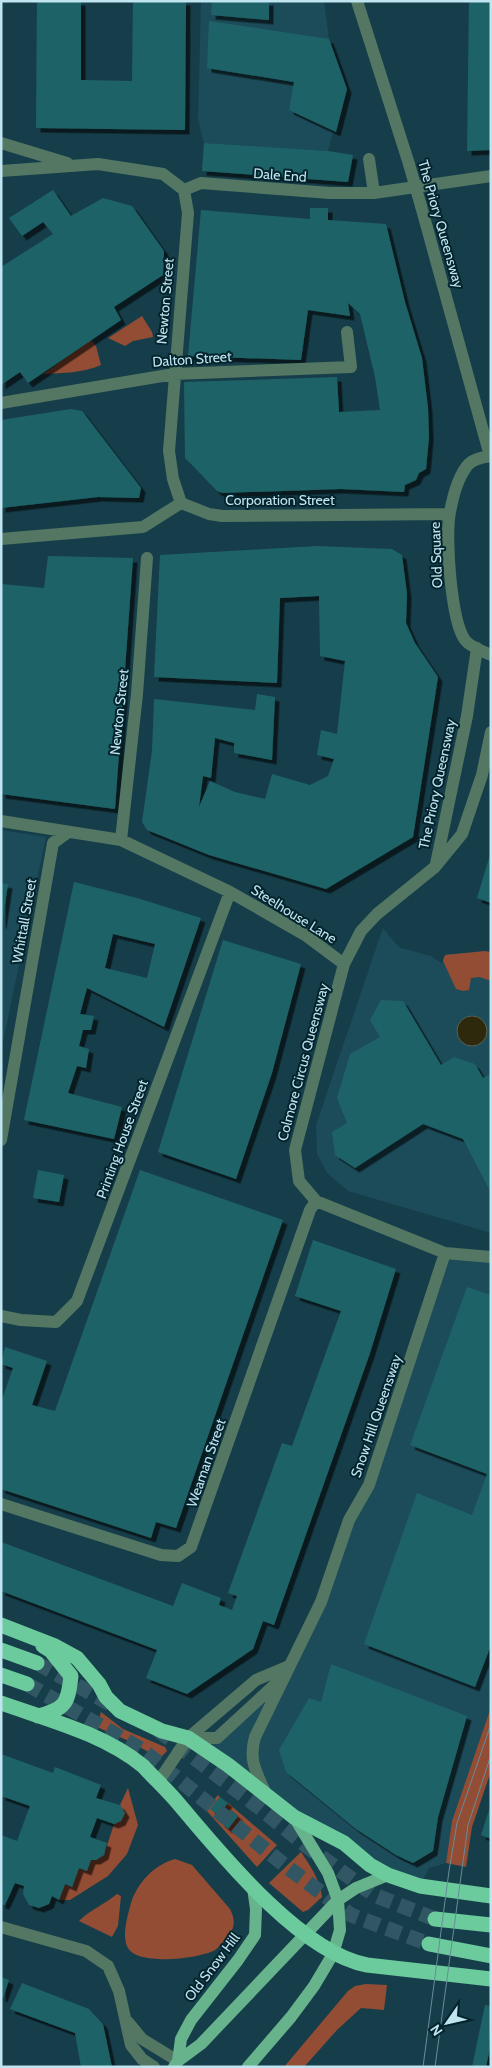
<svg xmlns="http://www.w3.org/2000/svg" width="492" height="2068" font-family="Cabin,sans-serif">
	<defs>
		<filter id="shadow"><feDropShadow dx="4.5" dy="4.5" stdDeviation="0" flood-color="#0009"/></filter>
	</defs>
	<rect width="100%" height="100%" fill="#163e4a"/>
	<!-- built -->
	<path fill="#1c4b59" d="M201,1H324L329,39L344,94L328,151L204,143L198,119Z
		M1,830L46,837L1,1051Z
		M383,928L395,943L401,948L431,956L443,964V958L448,954L491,952V1233L348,1191L327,1173L317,1154L316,1125Z
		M445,1253L491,1257V1707L452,1821L446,1863L429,1868L420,1886L396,1879L207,1751L217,1738L285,1676L369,1485Z"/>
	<!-- green -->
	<path fill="#934d34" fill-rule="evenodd" d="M142,316L152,332L153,337L133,341L125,346L108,338Z
		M91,340L96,346L101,365C82,373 64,373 43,374Z
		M485,951L491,952V981L480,977L471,978L469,990L463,991L456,989L443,961L445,955Z
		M491,1707V1771L472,1827L466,1867L446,1863L452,1821Z
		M101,1712L123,1729L165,1747L167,1751L162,1756L152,1754L131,1742L97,1727Z
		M128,1788L138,1825L127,1854L108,1876L70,1900H59L65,1884L71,1887L79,1868L87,1871L91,1860H96L104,1855L114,1824L121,1821L124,1813L120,1805Z
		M218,1795L220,1797L211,1809L218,1815L228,1803L277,1845L257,1867L206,1810ZM231,1810L238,1816L228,1829L221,1822Z
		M301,1852C309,1864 321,1881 322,1897L308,1910L303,1912L269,1883Z
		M175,1859L192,1865L230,1909C237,1923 234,1931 223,1942C221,1944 218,1948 215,1950C199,1959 138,1966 128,1948C121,1936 128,1915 131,1903C138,1882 154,1865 175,1859Z
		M117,1894L121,1896L118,1926L112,1937L79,1921C90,1910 105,1904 117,1894Z
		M366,1984L387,1985L384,2010L361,2008L337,2030L304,2067H284L348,1991L355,1986Z"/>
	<!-- water -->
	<path fill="#2e290c" stroke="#5a6150" d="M457 1031a15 15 0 1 1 30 0a15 15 0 1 1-30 0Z"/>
	<!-- building -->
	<path fill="#1f6266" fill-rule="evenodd" filter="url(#shadow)" d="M37,1H81V80L132,81L133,1H186L185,130L36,128Z
		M212,1H269V20L211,15Z
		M469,1H491V150L467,151Z
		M209,21L329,39L347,89L336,132L289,110L294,82L207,68Z
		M204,143L328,151L353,155L348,182L202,171Z
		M53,190L71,216L103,198L132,206L164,251L163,275L114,307L121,320L28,383L20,372L1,385V267L53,234L43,222L22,236L9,218Z
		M310,208H328V220L386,224L405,302L422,358L428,408L429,437L426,469L419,473L416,480L405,485L404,492L341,489L222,493L217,491L185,458L184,382L337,377L339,412L380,410L375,377L360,314L348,303L350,316L308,310L301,360L188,356L201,210L310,219Z
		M71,409L82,411L141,488L139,498L98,497L1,508V420Z
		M318,546L392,549L402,555L407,594L406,623L415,643L438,677L413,837L326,889L209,855L147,830L142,822L152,751L154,699L255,710L257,694L275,697L272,760L234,753V743L215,738L211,778L203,776L199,807L210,781L235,792L265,799L272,774L310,785L328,776L334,759L317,755L321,730L337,734L345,661L320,656L319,596L280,598L277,683L154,677L160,555Z
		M48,556L133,558L115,809L1,794V584L44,588Z
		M490,855L491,856V903L477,898Z
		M74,882L137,898L201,918L164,1027L87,988L80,1014L94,1016L91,1030H83L79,1046L89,1049L86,1068L77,1066L68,1093L122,1107L114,1139L24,1120ZM113,934L155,944L147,978L105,968Z
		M1,883L8,884L2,924H1Z
		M223,940L301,964L272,1073L236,1179L158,1152Z
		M381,1000L403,1001L441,1065L454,1057L475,1064L483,1078L491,1074V1193L463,1139L423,1124L355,1168L335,1155L332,1132L347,1123L337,1098L350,1054L380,1037L370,1020Z
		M38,1170L64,1175L59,1202L33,1198Z
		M140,1170L283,1220L176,1528L156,1522L151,1538L1,1489V1402L13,1368L1,1364L5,1347L47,1361L32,1405L55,1411Z
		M313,1240L396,1269L370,1353L274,1625L263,1621L253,1649L187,1694L146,1678L157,1650L1,1591V1542L173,1606L182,1583L221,1598L219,1605L232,1610L237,1596L228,1593L282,1443L292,1446L341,1311L295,1296Z
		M467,1287L491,1295V1645L475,1687L364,1644L417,1493L472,1515L487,1474L410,1445Z
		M331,1664L467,1716L438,1817L433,1851L413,1863L396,1855L356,1829L286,1772L279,1750L309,1698L321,1702Z
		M1,1754L53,1773L55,1767L101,1785L96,1798L120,1805L125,1813L121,1821L114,1824L97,1818L90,1837L107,1843L104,1855L96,1860H91L87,1871L79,1868L72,1887L65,1884L59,1900L52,1896L49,1904L39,1908L29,1905L23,1894L24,1886L15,1883L5,1905L1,1904V1835L17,1841L30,1806L1,1796Z
		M220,1797L228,1803L218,1815L210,1809Z
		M490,1807H491V1839L481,1835Z
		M231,1810L238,1816L228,1829L220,1822Z
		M1,1977L9,1980L3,1998L1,1997Z
		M22,1983L89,2009L103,2024L112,2067H81L75,2033L10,2009Z
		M485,2005L491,2006L489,2053L486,2067H472Z"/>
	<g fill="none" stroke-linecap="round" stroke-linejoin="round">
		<!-- highway-tunnel -->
		<path stroke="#305763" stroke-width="15" stroke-dasharray="15 8" stroke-linecap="butt" d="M37,1663L114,1706
			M27,1684L141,1749L287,1867L351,1915L429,1944
			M158,1730L261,1809L309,1848L374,1895L435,1919"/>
		<!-- minor -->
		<path stroke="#537763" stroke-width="12" d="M357,1L409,164
			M1,143L67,163
			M369,159L374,193
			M1,171L98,164L163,174L184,190
			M184,190L201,183L330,193H374L491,176
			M421,206L490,456
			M1,403L174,374L351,367L347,332
			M491,456C483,457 472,459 467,466C457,479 453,497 450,512C445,536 451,621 465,640C470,647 483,651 491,655
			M181,503L173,479L169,451L188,213L184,190
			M181,503L209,514L222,516L449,514
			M1,539L143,527L181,503
			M491,732L482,775L462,834L435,867L377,914L361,931L344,964L295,1150L299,1181L316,1201L445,1253L491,1257
			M1,821L121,840L230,892L305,935L344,964
			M121,840L137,694L147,558
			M436,864L467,716L477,648
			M1,1140L53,843L67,833
			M1,1316L21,1320L56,1322L77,1301L230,892
			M1,1504L161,1555L178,1556L191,1547L310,1210L316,1201
			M188,1738H217L280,1680
			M158,1782L188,1738L256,1680L289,1666
			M266,1794C257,1773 248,1761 255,1737L321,1602L349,1520L369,1485L445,1253
			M1,1927L86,1951L108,1966L119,1991L131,2045L142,2059L154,2067
			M128,2022L142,2039L178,2061"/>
		<!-- major -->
		<path stroke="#66b38c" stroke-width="12" d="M178,2061L181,2039L191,2020L238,1960L255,1935L256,1909L253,1888
			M174,2067L178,2061L201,2044L338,1900L356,1888L388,1875
			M248,2067L291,2017L314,1986L333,1954L340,1930L338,1900L328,1873L294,1817"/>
		<!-- highway -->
		<path stroke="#6ccb9c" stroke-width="15" d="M1,1625L55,1646L77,1658L99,1684L106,1697L120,1711L162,1731L188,1738L228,1765L294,1817L344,1843L370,1865L388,1875L420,1886L491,1896
			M1,1650L37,1663
			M1,1675L27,1684
			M1,1703C49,1720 104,1734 143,1766C155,1779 167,1790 178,1803C220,1853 301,1953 367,1965L491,1979
			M38,1716C65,1709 68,1704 71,1676L51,1651L43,1646
			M435,1919L491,1925
			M429,1944L491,1956"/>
		<!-- tram -->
		<path stroke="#678d99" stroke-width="1" d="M423,2067L449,1871L457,1823L491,1724
			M435,2067L468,1825L491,1755"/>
		<!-- minor-bridge -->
		<path stroke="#537763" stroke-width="12" d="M409,164L421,206"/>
	</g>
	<g text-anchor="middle" stroke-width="4" stroke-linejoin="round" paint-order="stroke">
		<!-- street labels -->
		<g font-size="14" fill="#c0e4f0" stroke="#03242d">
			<text transform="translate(280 175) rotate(4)" y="5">Dale End</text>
			<text transform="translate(441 224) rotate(74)" y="5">The Priory Queensway</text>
			<text transform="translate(165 301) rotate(-85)" y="5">Newton Street</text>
			<text transform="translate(192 359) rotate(-4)" y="5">Dalton Street</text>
			<text x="280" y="505">Corporation Street</text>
			<text transform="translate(436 555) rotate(-92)" y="5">Old Square</text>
			<text transform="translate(119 712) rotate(-84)" y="5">Newton Street</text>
			<text transform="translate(437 784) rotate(-78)" y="5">The Priory Queensway</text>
			<text transform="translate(294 914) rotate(32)" y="5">Steelhouse Lane</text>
			<text transform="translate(24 921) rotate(-80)" y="5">Whittall Street</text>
			<text transform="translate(303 1062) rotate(-75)" y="5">Colmore Circus Queensway</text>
			<text transform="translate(122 1139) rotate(-70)" y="5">Printing House Street</text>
			<text transform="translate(376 1416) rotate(-71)" y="5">Snow Hill Queensway</text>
			<text transform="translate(206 1463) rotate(-71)" y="5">Weaman Street</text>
			<text transform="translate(212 1967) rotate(-53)" y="5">Old Snow Hill</text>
		</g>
	</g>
	<!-- border -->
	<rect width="492" height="2068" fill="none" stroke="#c0e4f0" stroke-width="5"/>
	<!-- north arrow -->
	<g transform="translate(447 2023) rotate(236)" stroke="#03242d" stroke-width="4" paint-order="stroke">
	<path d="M0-4L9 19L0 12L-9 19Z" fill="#c0e4f0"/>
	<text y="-8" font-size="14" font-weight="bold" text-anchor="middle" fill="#c0e4f0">N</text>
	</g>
</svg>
